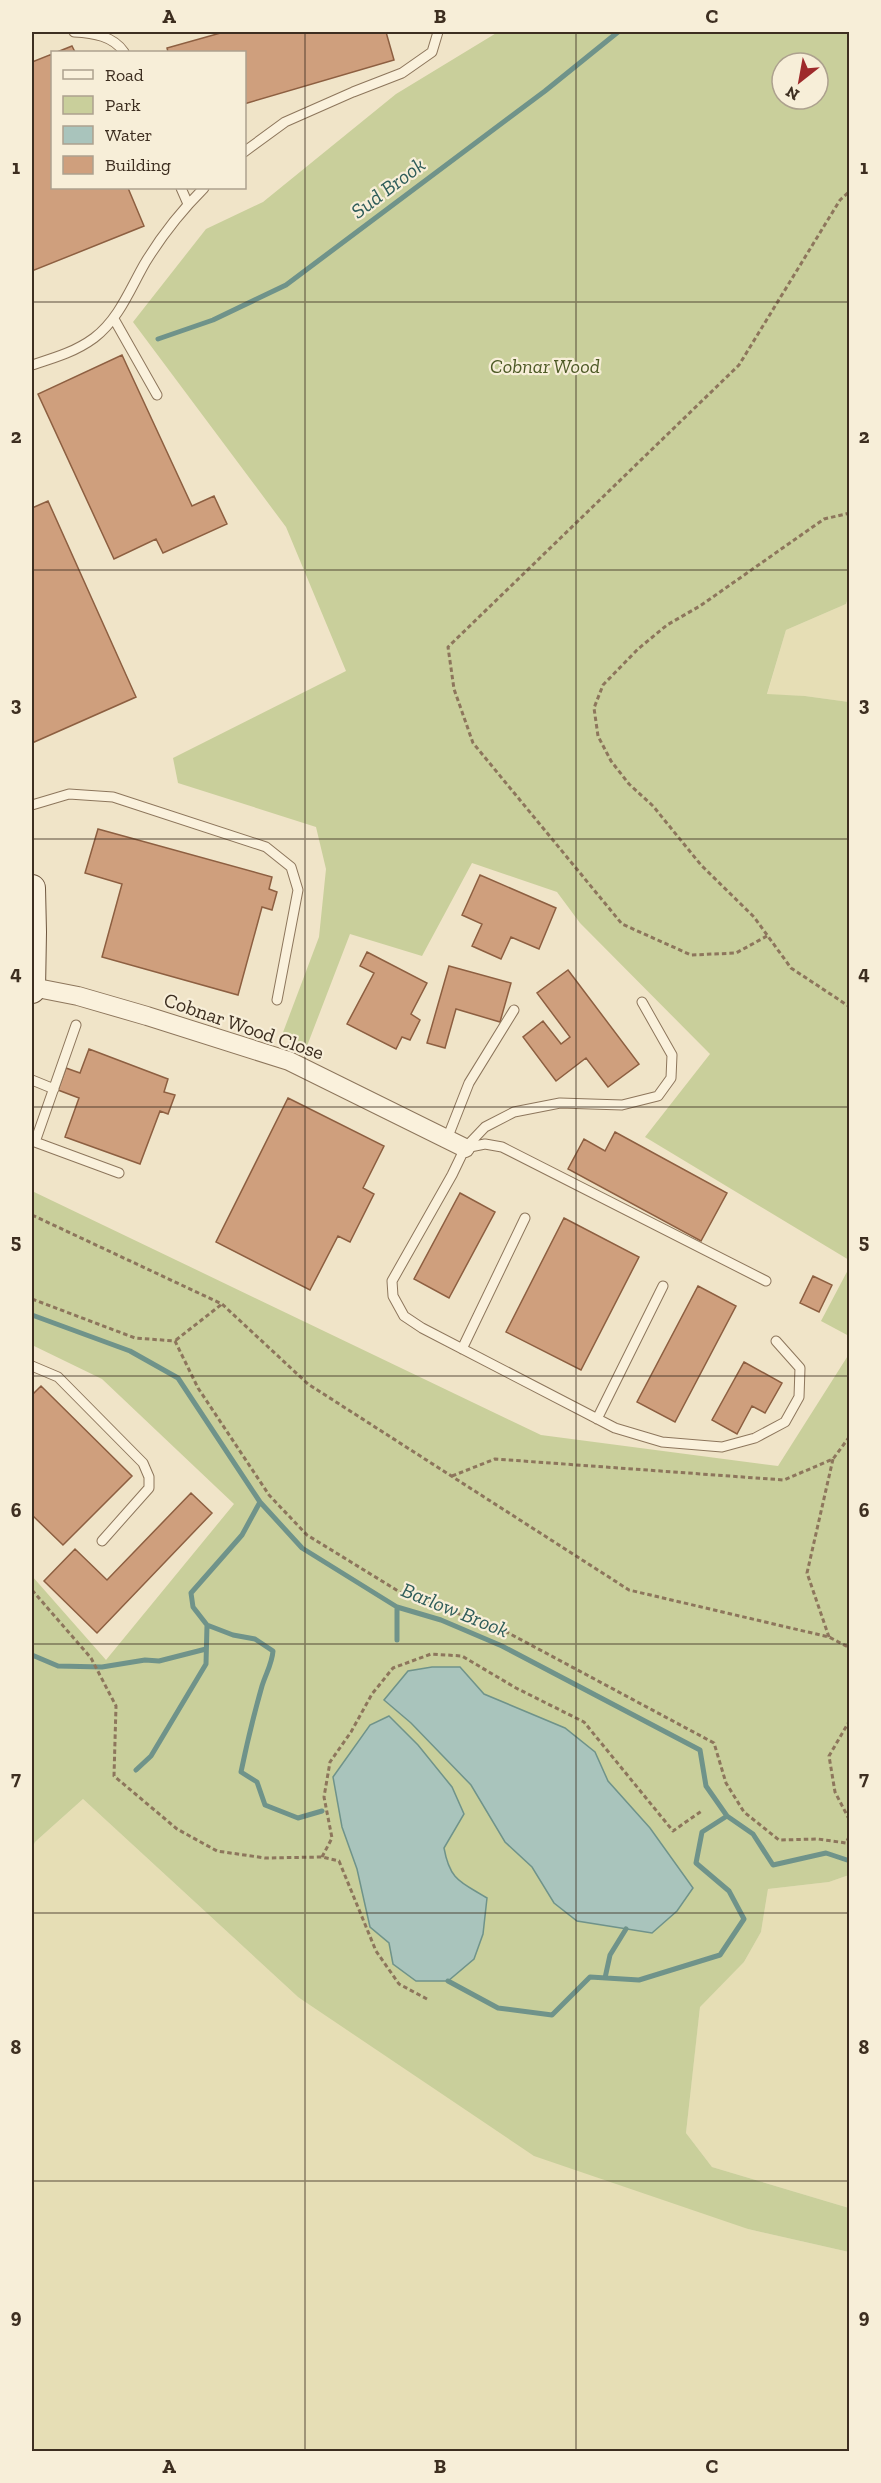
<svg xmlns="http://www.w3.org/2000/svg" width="881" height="2483" font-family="'Zilla Slab',serif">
	<rect width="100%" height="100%" fill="#f0e4c8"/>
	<!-- farmland -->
	<path fill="#e6deb5" d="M849,595V702L805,696L767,695L786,630L846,604Z
		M83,1799L298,1997L748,2229L849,2252V2451L32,2452V1849L35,1842Z
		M849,1875V2208L712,2167L686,2133L700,2006L744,1962L761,1932L768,1889L829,1882Z"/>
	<!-- green -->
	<path fill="#c9cf9b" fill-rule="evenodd" d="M498,32H849V595L846,604L786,630L767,694L805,696L849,702V1260L645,1137L710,1054L580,923L557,892L472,863L422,956L350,934L307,1046L282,1035L319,937L326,869L316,827L178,783L173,758L346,671L286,527L133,322L206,229L263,202L396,94ZM782,63H818V99H782Z
		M32,1191L541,1435L778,1466L849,1354V1875L829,1882L768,1889L761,1932L744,1962L700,2007L686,2133L712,2167L849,2208V2252L748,2229L534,2156L298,1997L83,1799L35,1842L32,1849V1576L106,1660L234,1504L102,1379L32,1345ZM460,1667L484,1694L595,1752L608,1781L650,1828L693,1888L677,1911L554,1903L532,1867L505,1842L471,1785L411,1723L384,1700ZM370,1725L464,1814L443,1848L454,1878L393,1964L389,1943L342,1827L333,1777Z
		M849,1268L850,1336H849L821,1321Z"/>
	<!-- water -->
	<path fill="#a9c4bc" stroke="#6f938a" stroke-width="1.5" d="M432,1667H460L484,1694L565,1728L595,1752L608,1781L650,1828L693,1888L677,1911L652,1933L577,1921L554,1903L532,1867L505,1842L471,1785L411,1723L384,1700L408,1671Z
		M389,1716L418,1745L452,1787L464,1814L444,1848C450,1881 461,1882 487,1898L483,1934L474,1959L448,1981H416L393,1964L389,1943L370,1927L357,1869L342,1827L333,1777L370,1725Z"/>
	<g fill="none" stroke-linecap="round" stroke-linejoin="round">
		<!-- stream -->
		<path stroke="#6f938a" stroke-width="5" d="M158,339L213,320L286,285L545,91L618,32
			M32,1315L130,1351L178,1378L260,1502L302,1548L397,1607L441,1620L502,1646L700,1750L706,1786L727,1816L753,1834L773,1865L826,1853L850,1861
			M260,1502L242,1535L191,1593L193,1607L207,1625L233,1635L255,1639L273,1651C272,1664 266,1673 262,1686C254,1714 247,1743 241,1772L257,1782L265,1805L298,1818L322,1811
			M397,1607V1640
			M32,1655L58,1666L102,1667L145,1660L159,1661L206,1649
			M136,1770L151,1756L206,1664L207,1625
			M605,1978L610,1955L626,1929
			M448,1981L498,2008L552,2015L590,1977L639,1980L720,1955L744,1919L729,1891L696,1863L702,1832L727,1816"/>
	</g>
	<!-- building -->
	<path fill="#cf9f7d" stroke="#8d5f41" stroke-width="1.5" d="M224,32H386L394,60L244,104V52H168L167,48Z
		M72,46L75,52H57Z
		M52,54V188H128L144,226L32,271V62Z
		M122,355L192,506L214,496L227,524L163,553L156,539L114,559L38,394Z
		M48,501L136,697L32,743V508Z
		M98,829L272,877L269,889L277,892L272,910L262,907L238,995L102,957L122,884L85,873Z
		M480,875L556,908L539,949L511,937L501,959L472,946L482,924L462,915Z
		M367,952L427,983L411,1014L420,1020L410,1040L402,1037L396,1049L347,1024L374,973L360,966Z
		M449,966L511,983L500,1022L456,1009L445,1048L427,1043Z
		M568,970L639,1064L608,1087L586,1058L556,1081L523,1037L543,1021L561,1044L570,1037L537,993Z
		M89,1049L168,1079L164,1092L175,1095L168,1114L160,1111L140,1164L65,1137L79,1098L58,1090L66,1068L80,1073Z
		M288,1098L384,1146L363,1188L374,1194L350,1242L338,1236L310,1290L216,1242Z
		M615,1132L727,1193L701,1241L568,1169L584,1139L605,1151Z
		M460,1193L495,1212L449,1298L414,1279Z
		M564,1218L639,1257L581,1370L506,1332Z
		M813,1276L832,1285L819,1312L800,1303Z
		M698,1286L736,1306L675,1422L637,1402Z
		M744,1362L782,1383L765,1413L752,1406L737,1434L712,1420Z
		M41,1386L132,1476L63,1545L32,1515V1395Z
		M191,1493L212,1513L97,1633L44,1581L75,1549L107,1580Z"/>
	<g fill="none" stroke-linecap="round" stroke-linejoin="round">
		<defs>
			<path id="lane" d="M74,32C94,33 113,36 124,52
				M244,152L285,122L353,92L402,73L432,52L438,32
				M181,188L188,204
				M114,319L157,395
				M32,365C54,358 75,352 94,338C119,319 130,289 145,263C162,235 181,211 204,188
				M32,805L69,794L113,797L266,847L291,867L298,890L277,1000
				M642,1002L672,1055L671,1078L658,1096L622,1105L560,1103L514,1112L485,1127L465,1148L452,1175L392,1281L393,1296L404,1316L422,1328L615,1428L662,1442L722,1447L755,1438L785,1422L799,1397L800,1368L776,1341
				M76,1025L35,1142L119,1173
				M32,1080L54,1089
				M447,1139L469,1083L514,1010
				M465,1148L485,1144L502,1147L766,1281
				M462,1349L525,1218
				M32,1366L58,1377L143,1463L149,1477V1488L102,1541
				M597,1419L663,1286"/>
			<path id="street" d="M32,987L78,996L147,1016L289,1061L465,1148"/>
			<path id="secondary" d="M32,888L33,932L32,990"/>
		</defs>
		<!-- lane casing -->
		<use href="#lane" stroke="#8d765c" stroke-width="11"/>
		<!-- street casing -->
		<use href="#street" stroke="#8d765c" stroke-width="20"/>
		<!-- secondary casing -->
		<use href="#secondary" stroke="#6f573f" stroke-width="28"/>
		<!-- path -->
		<path stroke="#8d765c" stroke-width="3" stroke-dasharray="4.5 3" stroke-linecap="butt" d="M850,513L824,519L700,606L667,625L638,649L603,685L594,708L598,736L611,761L629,784L653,806L701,865L754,917L791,968L850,1007
			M767,936L736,953L691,955L622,924L473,743L454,689L448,647L739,365L840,200L850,191
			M32,1215L222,1304L308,1384L629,1590L829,1637L850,1648
			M32,1299L135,1338L175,1341L198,1388L269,1495L307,1535L403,1594L501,1629L714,1743L726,1783L744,1812L779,1840L818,1839L846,1843L850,1835
			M176,1340L222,1304
			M452,1476L495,1459L784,1480L833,1459L850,1436
			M32,1590L91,1658L116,1706L114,1776L177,1829L217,1851L265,1858L322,1857L339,1861L376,1951L399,1984L427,1999
			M829,1637L807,1573L833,1459
			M850,1720L829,1756L835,1792L850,1821
			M322,1857L332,1838L324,1797L330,1762L351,1732L372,1694L393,1668L431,1654L462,1656L516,1688L584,1722L673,1831L703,1810"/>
		<!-- lane -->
		<use href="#lane" stroke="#faf1dc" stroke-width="9"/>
		<!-- street -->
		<use href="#street" stroke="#faf1dc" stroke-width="18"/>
		<!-- secondary -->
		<use href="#secondary" stroke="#faf1dc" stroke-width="26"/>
	</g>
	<!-- grid -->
	<path fill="none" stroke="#3d2e20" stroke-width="1.5" stroke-opacity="0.55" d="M305,32V2452M576,32V2452M32,302H850M32,570H850M32,839H850M32,1107H850M32,1376H850M32,1644H850M32,1913H850M32,2181H850"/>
	<g text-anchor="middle" stroke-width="4.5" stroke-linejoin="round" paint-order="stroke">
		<!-- park labels -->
		<g font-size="20" font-style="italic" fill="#4d5a26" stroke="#f7eed8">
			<text x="545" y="373">Cobnar Wood</text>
		</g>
		<!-- street labels -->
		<g font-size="20" fill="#3d2e20" stroke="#f7eed8">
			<text transform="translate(244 1026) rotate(19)" y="7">Cobnar Wood Close</text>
		</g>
		<!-- water labels -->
		<g font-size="21" font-style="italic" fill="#2f5d5a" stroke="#f7eed8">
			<text transform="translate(388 188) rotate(-37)" y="7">Sud Brook</text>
			<text transform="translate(455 1610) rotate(22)" y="7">Barlow Brook</text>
		</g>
	</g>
	<!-- border -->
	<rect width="881" height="2483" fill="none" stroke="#f7eed8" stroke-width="66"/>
	<!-- legend -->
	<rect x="51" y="51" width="195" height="138" fill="#f7eed8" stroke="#ada18e" stroke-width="1.5"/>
	<rect x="63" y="70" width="30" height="9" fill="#faf1dc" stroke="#ada18e" stroke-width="1.5"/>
	<text x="105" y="81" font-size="18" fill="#3d2e20">Road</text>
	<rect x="63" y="96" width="30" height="18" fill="#c9cf9b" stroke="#ada18e" stroke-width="1.5"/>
	<text x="105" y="111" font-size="18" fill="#3d2e20">Park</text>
	<rect x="63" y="126" width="30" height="18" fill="#a9c4bc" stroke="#ada18e" stroke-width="1.5"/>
	<text x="105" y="141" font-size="18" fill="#3d2e20">Water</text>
	<rect x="63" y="156" width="30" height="18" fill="#cf9f7d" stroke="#ada18e" stroke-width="1.5"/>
	<text x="105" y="171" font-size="18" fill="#3d2e20">Building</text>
	<!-- north arrow -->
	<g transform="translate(800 81) rotate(211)"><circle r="28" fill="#f7eed8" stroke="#ada18e" stroke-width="1.5"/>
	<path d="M0-4.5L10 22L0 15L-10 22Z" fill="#9e2a2b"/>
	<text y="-9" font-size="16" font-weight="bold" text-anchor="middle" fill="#3d2e20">N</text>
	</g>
	<rect x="33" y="33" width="815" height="2417" fill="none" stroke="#3d2e20" stroke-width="2"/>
	<g font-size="20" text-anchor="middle" font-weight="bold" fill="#3d2e20">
		<text x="169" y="23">A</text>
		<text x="440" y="23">B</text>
		<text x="712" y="23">C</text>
		<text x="16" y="174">1</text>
		<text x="864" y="174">1</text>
		<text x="16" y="443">2</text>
		<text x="864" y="443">2</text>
		<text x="16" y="711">3</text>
		<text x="864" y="711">3</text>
		<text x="16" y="980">4</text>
		<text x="864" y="980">4</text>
		<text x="16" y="1248">5</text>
		<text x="864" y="1248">5</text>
		<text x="16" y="1517">6</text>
		<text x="864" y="1517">6</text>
		<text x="16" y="1785">7</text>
		<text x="864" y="1785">7</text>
		<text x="16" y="2054">8</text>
		<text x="864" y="2054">8</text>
		<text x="16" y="2323">9</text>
		<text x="864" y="2323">9</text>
		<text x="169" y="2473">A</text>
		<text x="440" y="2473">B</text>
		<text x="712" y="2473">C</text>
	</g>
</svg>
